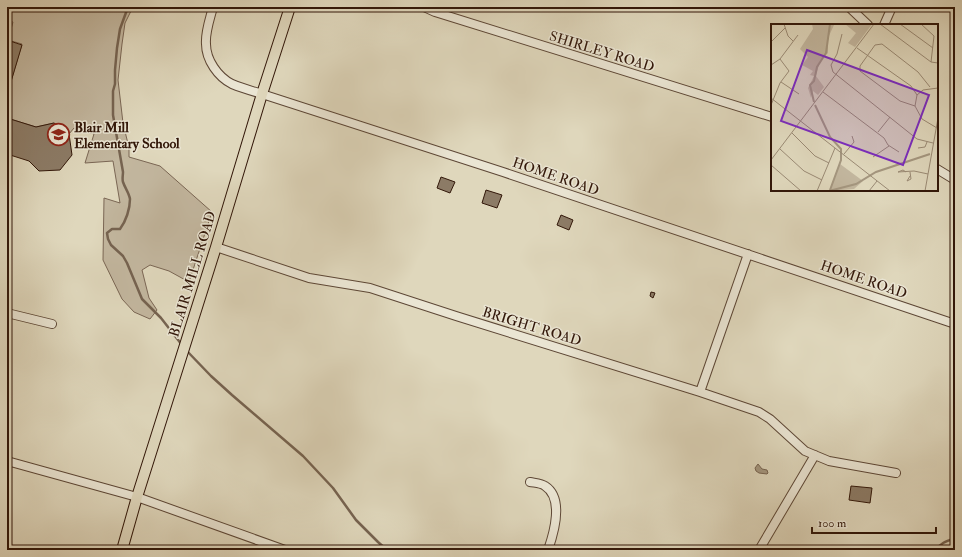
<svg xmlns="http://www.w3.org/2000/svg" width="962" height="557" font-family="'IM FELL Double Pica',serif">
	<rect width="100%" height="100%" fill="#dfd7bc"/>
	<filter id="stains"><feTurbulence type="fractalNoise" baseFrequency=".005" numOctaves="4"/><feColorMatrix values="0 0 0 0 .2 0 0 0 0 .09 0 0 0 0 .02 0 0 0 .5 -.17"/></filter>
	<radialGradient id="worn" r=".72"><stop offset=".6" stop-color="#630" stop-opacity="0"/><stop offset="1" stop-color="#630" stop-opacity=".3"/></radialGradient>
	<!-- green -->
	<path fill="#c2b69e" stroke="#7a6654" d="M7,7H133L125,23L122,44L118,80L123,123L129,148V157L160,166L212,212L189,282L169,271L150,265L142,270L149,298L157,310L150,319L134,312L122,299L103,260L104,198L120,203L113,161L85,163L94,134L74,128L69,134L54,123L36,127L7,118V95L22,44L8,40L13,22L9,21L7,27Z"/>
	<!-- water -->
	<path fill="#a4967f" stroke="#766350" d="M758,464L762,469L767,470L768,473L767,474L759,473L756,471L755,468Z"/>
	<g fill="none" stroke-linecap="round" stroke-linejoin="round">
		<!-- stream -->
		<path stroke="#766350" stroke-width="2.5" d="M128,7L120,29L117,48L115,70V84L113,91V115L123,172C123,175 122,179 123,182C125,188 129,193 130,199C130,209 126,221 120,229H112L107,233L108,239L111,245L123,256L127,263L142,299L161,318L182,345
			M186,350L211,376L232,395L303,456L333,488L356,520L378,542L387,550
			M936,550C940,543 947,541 955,538"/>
	</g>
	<!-- building -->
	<path fill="#8c7b66" stroke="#321709" d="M370,7H382V8L372,11Z
		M7,40L22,45L7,95Z
		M7,118L36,127L54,123L69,134L72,155L60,170L39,171L29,161L7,154Z
		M441,177L455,182L450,193L437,188Z
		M486,190L502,195L497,208L482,203Z
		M561,215L573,220L569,230L557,225Z
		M651,292L655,293L653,298L650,296Z
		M851,486L872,488L870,503L849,500Z"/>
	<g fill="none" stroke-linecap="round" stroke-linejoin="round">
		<defs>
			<path id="minor" d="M213,7C210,19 205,32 206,44C206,60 218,77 232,84C242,88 252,91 262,94L503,172L955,324
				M424,7L435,12L772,117
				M849,7L868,25
				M884,25L892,7
				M937,169L955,180
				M216,247L309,278L370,288L456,316L700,392L759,412L770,419L805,451L829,461L896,473
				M7,313L52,324
				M700,392L748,254
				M7,461L137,497L285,550
				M530,482C535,483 541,483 545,486C564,498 554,533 548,550
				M759,550L815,455"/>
			<path id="major" d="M122,550L137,497L216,247L262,94L290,7"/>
		</defs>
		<!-- minor casing -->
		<use href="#minor" stroke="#5d4736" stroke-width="10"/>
		<!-- major casing -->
		<use href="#major" stroke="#321709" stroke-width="12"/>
		<!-- minor -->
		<use href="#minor" stroke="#eae5d3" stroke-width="8"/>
		<!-- major -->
		<use href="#major" stroke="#dfd7bc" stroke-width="10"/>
	</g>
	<!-- icons -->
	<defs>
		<symbol id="school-ring" viewBox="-11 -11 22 22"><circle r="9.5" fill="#eae5d3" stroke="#8f2418" stroke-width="1.5"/><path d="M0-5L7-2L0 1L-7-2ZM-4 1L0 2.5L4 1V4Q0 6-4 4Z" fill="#8f2418"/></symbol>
	</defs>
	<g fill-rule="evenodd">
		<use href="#school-ring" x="46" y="122" width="25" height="25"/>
	</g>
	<g text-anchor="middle" stroke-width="3" stroke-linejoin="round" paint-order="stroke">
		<!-- street labels -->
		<g font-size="14" fill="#321709" stroke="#eae5d3">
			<text transform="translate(602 51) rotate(17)" y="5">SHIRLEY ROAD</text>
			<text transform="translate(556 176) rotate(19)" y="5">HOME ROAD</text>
			<text transform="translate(192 274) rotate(-73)" y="5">BLAIR MILL ROAD</text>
			<text transform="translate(864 279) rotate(19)" y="5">HOME ROAD</text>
			<text transform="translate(532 326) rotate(17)" y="5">BRIGHT ROAD</text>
		</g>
		<!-- poi labels -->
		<g font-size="14" font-weight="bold" fill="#321709" stroke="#eae5d3" text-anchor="start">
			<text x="74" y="132">Blair Mill<tspan x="74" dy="16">Elementary School</tspan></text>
		</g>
	</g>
	<!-- overview -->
	<g transform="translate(771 24)">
		<rect width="167" height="167" fill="#dfd7bc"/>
		<path d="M41,0L63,1L57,14V29L49,37L45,52L53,63L47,71L42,67L40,74L37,64L43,52L39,51L42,47L31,41L37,33L29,25L42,5ZM74,0H101L84,23L77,19L85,9ZM69,140L92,157L83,165L58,167Z" fill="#c2b69e"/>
		<path fill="none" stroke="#a4967f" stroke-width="2" d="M43,78L39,61L43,57L46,43L55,29L59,0M44,81L59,113L70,125V136L59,166M58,167L85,160L105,148L159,130"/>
		<path fill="none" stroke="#9a8a74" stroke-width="1" d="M13,0L17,12L22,17M109,0L160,38L167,39M129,0L162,24M150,0L163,12L160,38M71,10L66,30L60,41L62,48L146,115L162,119M0,18L14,4M86,24L140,62L146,71M0,41L9,35L27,11M10,58L28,70M52,68L113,114L117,121L128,128M0,74L119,167M0,81L9,59L18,47L9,35M144,82L129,77L89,47V42L104,21L111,20L147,48L159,63M166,104L151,95L144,82L146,71L152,66L167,64M107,108L119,93M21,109L44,132L58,139M147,124L154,123L156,118M9,125L33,147L51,156M73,130L83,118L81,112M102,133L118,122M0,136L103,0M0,141L30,167M135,148L132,146L127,148L143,147L157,150M139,148L140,155L136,157L139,152M46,167L64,124M98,167L106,157M154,167L167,94"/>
		<path fill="#7b2cbf" fill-opacity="0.15" stroke="#7b2cbf" stroke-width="2" d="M36,26L158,71L132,141L10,97Z"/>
		<rect width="167" height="167" fill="none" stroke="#321709" stroke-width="2"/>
	</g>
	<!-- margin -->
	<rect width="962" height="557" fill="none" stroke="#dfd7bc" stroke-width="24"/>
	<rect x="8" y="8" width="946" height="541" fill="none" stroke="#321709" stroke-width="2"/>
	<rect x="12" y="12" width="938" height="533" fill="none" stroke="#321709"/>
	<!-- scale -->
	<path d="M812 527v6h124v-6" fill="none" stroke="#321709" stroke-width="2"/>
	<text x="818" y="527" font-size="12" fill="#321709" stroke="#eae5d3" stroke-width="3" paint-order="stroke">100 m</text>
	<rect width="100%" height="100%" filter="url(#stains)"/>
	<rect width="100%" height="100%" fill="url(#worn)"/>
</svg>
